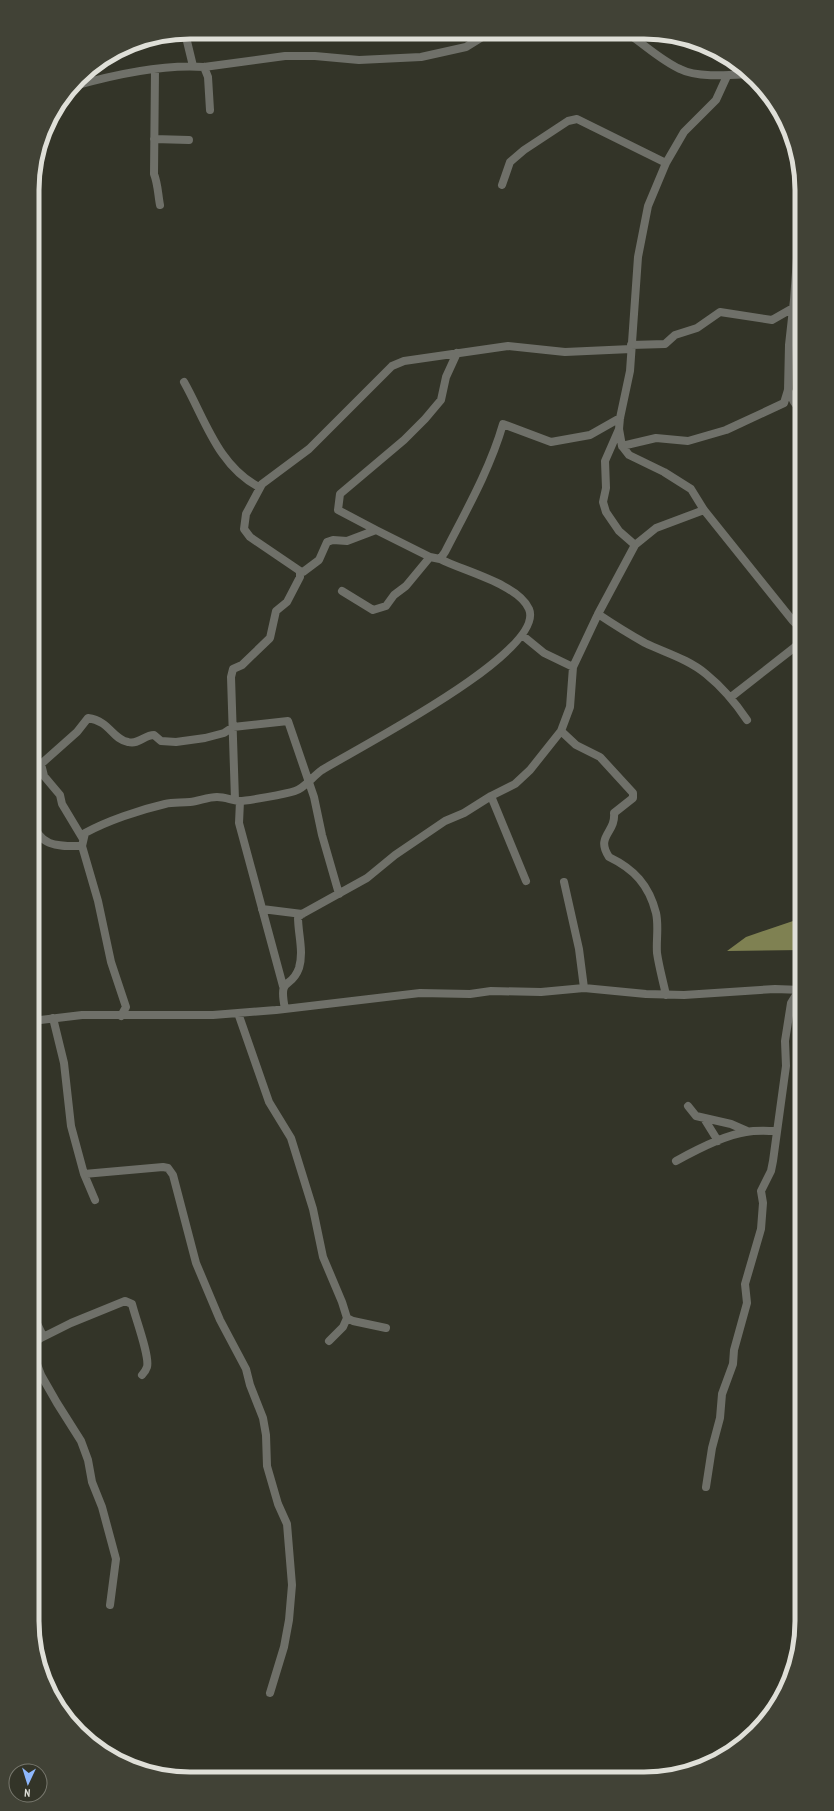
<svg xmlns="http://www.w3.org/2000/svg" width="834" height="1811" font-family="'PT Sans Narrow',sans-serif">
	<rect width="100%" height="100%" fill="#333428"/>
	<!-- water -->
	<path fill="#7f8152" d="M802,916V950L727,951L746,937L793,921Z"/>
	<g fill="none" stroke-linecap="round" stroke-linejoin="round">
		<!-- stream -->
		<path stroke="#7f8152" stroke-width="2.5" d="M387,1774L394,1777"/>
		<!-- minor -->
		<path stroke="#6f7069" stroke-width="8" d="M185,33L193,66
			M630,35C646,46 662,61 680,69C697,78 731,75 750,74
			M204,67L208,77L210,110
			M155,70L154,174C158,184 158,195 160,205
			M727,76L716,100L684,132L666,163L648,206L638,257L630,371L620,418L619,429L622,446L629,455L664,472L691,489L704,510L793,621L802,630
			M74,86C113,75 163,64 204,67L285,56H315L359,60L421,57L466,47L487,34
			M154,139L189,140
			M502,185L510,162L524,150L568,121L577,119L666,163
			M631,345L665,344L675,335L697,328L720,312L772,320L793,308
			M184,382C205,419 218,466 259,487L262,484
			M788,390L794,402L802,413
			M619,429L605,461L606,488L603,502L606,512L619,531L635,545
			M622,446L656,438L688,441L726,430L784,403L788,390L789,345L794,300L802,188
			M376,530L338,510L340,494L404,440L425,419L441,400L446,377L457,353
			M440,559L445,552C466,511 490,469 503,424L551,442L590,435L620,418
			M342,591L373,610L386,606L394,595L406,586L430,557
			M598,614C613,624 629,634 645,643C666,653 688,659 706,674C722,687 735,702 747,720
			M522,635L544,653L573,667
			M731,697L795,647L802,638
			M561,731L576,745L600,757L633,793V798L614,813C616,833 595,836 609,857C634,869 649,885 656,913C659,926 656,940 657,953C659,967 663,981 666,995
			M491,796L526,881
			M235,800L231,677L233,669L242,665L270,638L276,611L287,602L300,577V571
			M240,801L239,823L283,986
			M32,820C40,848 58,846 82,846
			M83,839L62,804L60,795L44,776L41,764L77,732L88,718C110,721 112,739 128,742C139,745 144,735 154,735L161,741L176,742L205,738L224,733L233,727L288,721L314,797L322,835L339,894
			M564,882L579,949L584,988
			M262,909L302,914
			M285,1009C278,974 291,991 299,968C304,951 298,934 298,917L302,914L367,878L395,855L445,821L464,813L491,796L515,784L530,770L561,731L570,707L573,667L598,614L635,545L656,528L704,510
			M238,1013L269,1102L291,1138L313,1209L323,1257L342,1302L347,1318L353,1321L386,1328
			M121,1016L126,1007L111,962L98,901L82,846L85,833C107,821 139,810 165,804C173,802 181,803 190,802C199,801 208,797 217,797C225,797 231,800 239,801C247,801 286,794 295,791C305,788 313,776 322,770C354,750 547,652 529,609C518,584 463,571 440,559L430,557L376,530L347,541L333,540L327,542L319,560L303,572L300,571L250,537L244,529L246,514L262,484L309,449L392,366L404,361L508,346L565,352L631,349
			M53,1018L64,1063L71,1126L84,1174L95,1200
			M32,1021L82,1015H213L276,1010L420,993L470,994L491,991L541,992L584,988L646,994L684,995L775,989L802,990
			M688,1106L696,1116L731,1124L747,1131
			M705,1120L718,1141
			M676,1161C694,1151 725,1135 746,1132C756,1130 767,1131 777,1131
			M84,1174L163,1167L168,1168L173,1175L196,1263L220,1320L246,1369L250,1385L263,1418L266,1435L267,1466L278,1504L287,1524L292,1585L289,1620L284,1647L270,1693
			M41,1338L71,1323L125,1301L132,1304C135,1317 150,1356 147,1367C146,1370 144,1373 142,1375
			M329,1341L343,1327L347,1318
			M32,1344L41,1338L42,1334L32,1313
			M32,1351L41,1375L57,1403L81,1441L88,1460L92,1482L102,1507L116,1559L110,1605
			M706,1487L712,1448L720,1418L722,1394L733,1364L734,1350L747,1303L745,1284L761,1229L763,1203L761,1191L771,1171L773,1161L786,1066L785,1041L791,1003L799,990"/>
	</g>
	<!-- crop -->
	<path d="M0 0H834V1811H0ZM190 39H644A151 151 0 0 1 795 190V1621A151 151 0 0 1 644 1772H190A151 151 0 0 1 39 1621V190A151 151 0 0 1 190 39Z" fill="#414236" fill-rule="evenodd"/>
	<path fill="none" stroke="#dfdfd8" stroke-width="5" d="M190 39H644A151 151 0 0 1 795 190V1621A151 151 0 0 1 644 1772H190A151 151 0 0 1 39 1621V190A151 151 0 0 1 190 39Z"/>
	<!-- north arrow -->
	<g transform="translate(28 1783) rotate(184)"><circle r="19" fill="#333428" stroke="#78786e"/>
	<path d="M0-3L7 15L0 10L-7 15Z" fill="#8fb8fd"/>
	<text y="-6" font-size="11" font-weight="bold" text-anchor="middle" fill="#dfdfd8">N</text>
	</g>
</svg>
